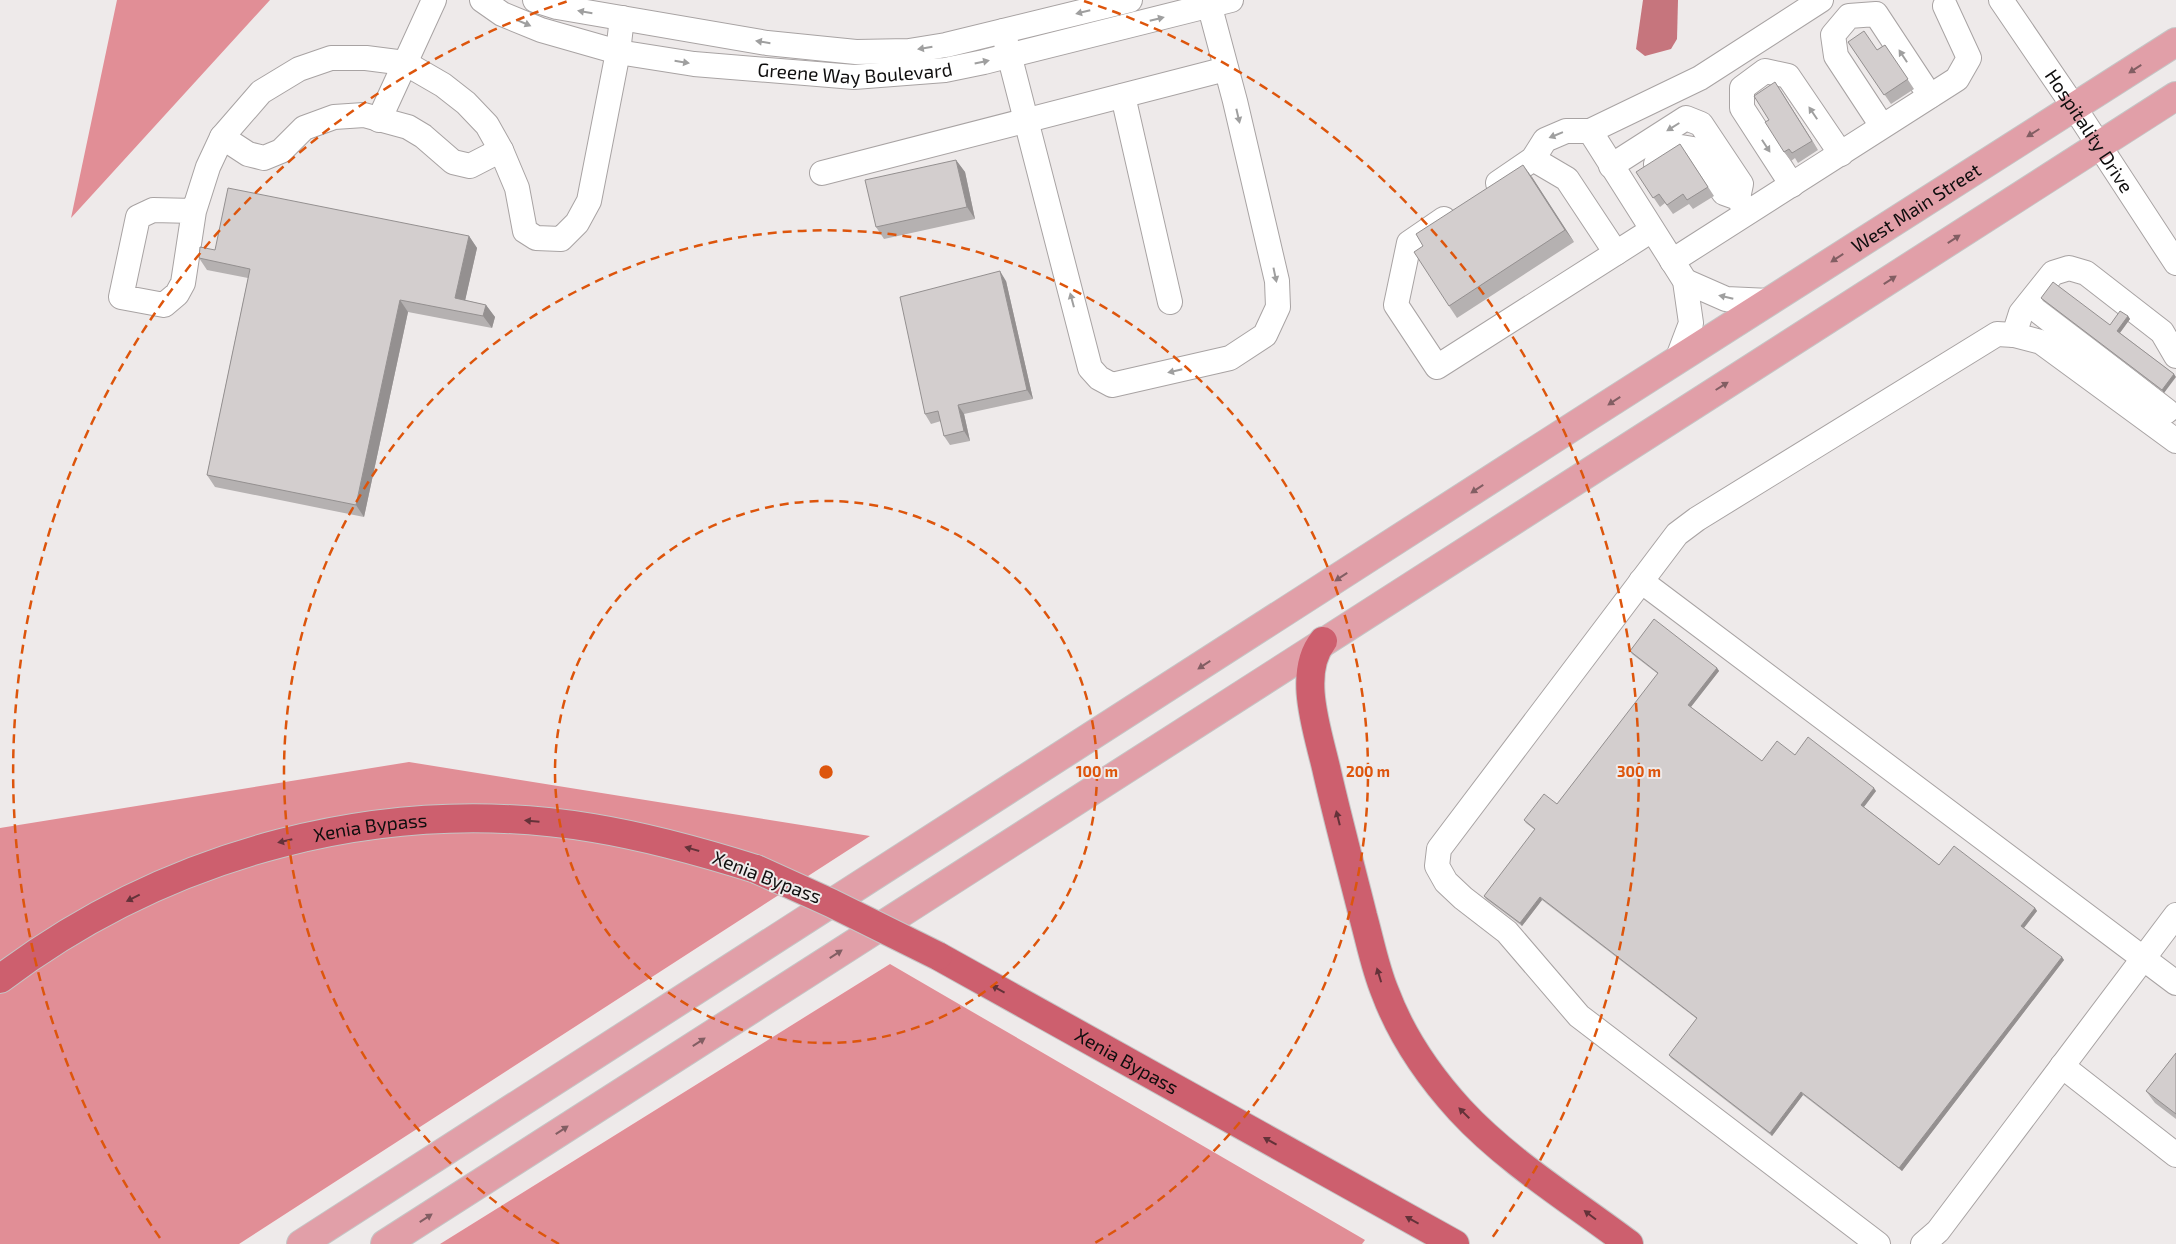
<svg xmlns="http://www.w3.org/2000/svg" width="2176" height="1244" font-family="'Exo 2',sans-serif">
	<rect width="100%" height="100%" fill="#eeeaea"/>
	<!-- forest -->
	<path fill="#e18e96" d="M117,0H270L71,218Z
		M409,762L870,836L239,1244H0V828Z
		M890,964L1365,1240L1362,1244H440Z"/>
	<!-- water -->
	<path fill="#c6757d" d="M1643,0H1678L1677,39L1671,49L1645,56L1636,49Z"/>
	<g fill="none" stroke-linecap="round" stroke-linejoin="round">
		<defs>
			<g id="minor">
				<path id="s1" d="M482,0L502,14L541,30L618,52L694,64L854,77L945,70L984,62L1231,0"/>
				<path d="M535,0L557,7L767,43L856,52L909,51L946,45L1130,0"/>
				<path id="s2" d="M2001,0L2074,107L2176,263"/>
				<path d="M1003,31L1090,368L1099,378L1112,385L1230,358L1265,335L1278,307L1277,281L1235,101L1208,0"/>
				<path d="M1123,96L1170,302"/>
				<path d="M379,120L434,0"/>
				<path d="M1882,126L1836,56L1833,35L1849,16L1876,14L1930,96"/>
				<path d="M222,137L248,154L264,158L281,151L304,128L334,117L364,115L408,127L423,136L453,162L470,166L501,150"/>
				<path d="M1533,159L1567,179L1616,253"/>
				<path d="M1656,164L1681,147L1693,149L1724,193L1738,198L1746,211"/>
				<path d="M1611,166L1686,118L1701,124L1741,184L1738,198"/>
				<path d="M822,173L1226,69"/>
				<path d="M1498,183L1533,159L1545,140L1566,131H1590"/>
				<path d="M1792,185L1742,108V88L1765,71L1788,76L1841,154"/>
				<path d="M194,211L183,283L177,294L164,305L121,297L138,217L153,210L194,211L208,167L222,137L261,92L299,69L331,58H366L405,63L443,85L466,103L487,125L501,150L517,188L525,231L536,238L561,239L577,223L589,201L618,52L622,18"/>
				<path d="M1444,219L1409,243L1396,305L1437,367L1652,230"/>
				<path d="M1672,261L1957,79L1969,58L1945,6"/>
				<path d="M1685,281L1726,299L1770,301"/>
				<path d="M2029,304L2167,411"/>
				<path d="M2014,335L2021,313L2053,273L2069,268L2086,273L2162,332L2176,356"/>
				<path d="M1677,360L1691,323L1685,281L1590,131L1700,78L1821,0"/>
				<path d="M1641,581L2176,983"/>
				<path d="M2062,1066L2176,1155"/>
				<path d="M1878,1244L1579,1016L1507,932L1463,898L1446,882L1437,866L1439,849L1677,534L1697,519L1997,334L2014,335L2041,342L2176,441"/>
				<path d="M1923,1244L1938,1231L2176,915"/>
			</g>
			<g id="major">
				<path id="s3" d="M301,1244L1580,422L2176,42"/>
				<path d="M385,1244L2176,96"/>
			</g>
			<g id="highway">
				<path d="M1323,641C1296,674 1319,735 1327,772C1338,820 1351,868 1363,916C1370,941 1375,968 1385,992C1401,1035 1429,1076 1460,1110C1508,1162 1572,1201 1629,1244"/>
				<path id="s4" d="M938,956L1455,1244"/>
				<path id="s5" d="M0,979C168,852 384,794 593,828C648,837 702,852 756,869"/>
			</g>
		</defs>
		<!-- minor casing -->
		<use href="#minor" stroke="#a8a3a3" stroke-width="26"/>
		<!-- major casing -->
		<use href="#major" stroke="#c5c5c5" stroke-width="30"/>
		<!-- highway casing -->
		<use href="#highway" stroke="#c5c5c5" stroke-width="30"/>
		<!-- minor -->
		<use href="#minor" stroke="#fff" stroke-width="24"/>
		<!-- major -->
		<use href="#major" stroke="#e19fa8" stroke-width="28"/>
		<!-- highway -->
		<use href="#highway" stroke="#cd5f6e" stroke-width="28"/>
		<defs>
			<path id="highway-bridge" d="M756,869L831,903L938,956"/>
		</defs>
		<!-- highway-bridge casing -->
		<use href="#highway-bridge" stroke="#c5c5c5" stroke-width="30" stroke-linecap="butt"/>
		<!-- highway-bridge -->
		<use href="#highway-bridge" stroke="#cd5f6e" stroke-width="28"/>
	</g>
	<!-- wall -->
	<path fill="#b5b1b1" d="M1848,42L1877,50L1885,45L1914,89L1891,104Z
		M1781,91L1818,150L1798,163L1795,158L1791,161L1784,152L1769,120Z
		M1686,153L1714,196L1693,209L1689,204L1673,214L1665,203L1660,207L1636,172Z
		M956,160L965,172L975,219L884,239L876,227Z
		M1532,177L1574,242L1457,318L1449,306Z
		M469,236L477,248L465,300L486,305L495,317L492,328L408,312L364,517L215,487L207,475L248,278L207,270L199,258L215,250Z
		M1006,281L1033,399L964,414L970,441L950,445L944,436L941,421L931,424L925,414Z
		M2041,298L2110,325L2128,316L2130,319L2120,333L2174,374L2164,393L2043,301Z
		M1630,651L1717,668L1719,671L1691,707L1762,761L1795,755L1876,791L1864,807L1939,865L2035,908L2037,911L2024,928L2064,960L1902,1171L1803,1095L1772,1136L1671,1058L1669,1055L1697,1019L1542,900L1522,926L1486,899L1484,896L1535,830L1526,823L1524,820L1557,804L1658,674L1632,654Z
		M2176,1053V1119L2155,1103L2146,1091Z"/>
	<!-- shaded-wall -->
	<path fill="#949090" d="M1775,82L1781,91L1818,150L1812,141Z
		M956,160L965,172L975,219L967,207Z
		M1523,165L1532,177L1574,242L1565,230Z
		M469,236L477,248L463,310L455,298Z
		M1000,271L1006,281L1033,399L1027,390Z
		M400,300L408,312L364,517L356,505Z
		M486,305L495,317L492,328L483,316Z
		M2128,316L2130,319L2119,334L2117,331Z
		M2174,374L2176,377L2164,393L2162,390Z
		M958,405L964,414L970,441L964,431Z
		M1717,668L1719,671L1690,708L1688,705Z
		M1874,788L1876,791L1863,808L1861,805Z
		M1540,897L1542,900L1522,926L1520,923Z
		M2035,908L2037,911L2023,929L2021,926Z
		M2062,957L2064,960L1902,1171L1899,1168Z
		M1801,1092L1803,1095L1772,1136L1770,1133Z"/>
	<!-- building -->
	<path fill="#d3cece" stroke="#949090" d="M1864,31L1877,50L1885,45L1908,79L1884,95L1848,42Z
		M1775,82L1812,141L1792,153L1789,149L1784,152L1765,122L1769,120L1754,96Z
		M1680,144L1708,187L1687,200L1683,194L1667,205L1659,194L1653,198L1636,172Z
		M956,160L967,207L876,227L865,180Z
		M1523,165L1565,230L1449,306L1414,252L1423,246L1416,234Z
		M228,188L469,236L455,298L486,305L483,316L400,300L356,505L207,475L250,269L199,258L200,247L215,250Z
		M1000,271L1027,390L958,405L964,431L944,436L938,411L925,414L900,297Z
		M2053,282L2110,325L2120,311L2128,316L2117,331L2174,374L2162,390L2041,298Z
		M1654,619L1717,668L1688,705L1762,761L1777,741L1795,755L1808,737L1874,788L1861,805L1939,865L1954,846L2035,908L2021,926L2062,957L1899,1168L1801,1092L1770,1133L1669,1055L1697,1018L1540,897L1520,923L1484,896L1535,829L1524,820L1544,794L1557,804L1658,673L1630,651Z
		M2176,1053V1114L2146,1091Z"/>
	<!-- one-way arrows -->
	<defs><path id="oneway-solid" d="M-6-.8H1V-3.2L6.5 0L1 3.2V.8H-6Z" transform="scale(1.25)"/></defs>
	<g fill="#9f9f9f">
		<use href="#oneway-solid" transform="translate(585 12) rotate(-170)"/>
		<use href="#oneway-solid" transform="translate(1083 12) rotate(166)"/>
		<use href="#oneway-solid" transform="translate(1157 19) rotate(-14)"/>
		<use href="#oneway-solid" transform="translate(524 23) rotate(23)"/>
		<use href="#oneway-solid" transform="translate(763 42) rotate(-171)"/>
		<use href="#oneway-solid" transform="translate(925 48) rotate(171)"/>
		<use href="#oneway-solid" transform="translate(1903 56) rotate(-123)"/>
		<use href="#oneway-solid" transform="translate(682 62) rotate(9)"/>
		<use href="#oneway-solid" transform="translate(982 62) rotate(-12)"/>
		<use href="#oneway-solid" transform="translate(1813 113) rotate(-124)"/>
		<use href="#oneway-solid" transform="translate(1238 116) rotate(77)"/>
		<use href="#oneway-solid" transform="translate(1673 127) rotate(148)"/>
		<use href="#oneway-solid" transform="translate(1556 135) rotate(158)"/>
		<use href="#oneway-solid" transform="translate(1766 146) rotate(57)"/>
		<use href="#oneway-solid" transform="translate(1275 275) rotate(78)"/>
		<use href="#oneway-solid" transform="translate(1726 297) rotate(-167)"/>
		<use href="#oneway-solid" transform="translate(1072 300) rotate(-105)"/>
		<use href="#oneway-solid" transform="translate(1175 371) rotate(167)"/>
	</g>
	<g fill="#825e63">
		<use href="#oneway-solid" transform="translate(2135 69) rotate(147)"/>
		<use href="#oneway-solid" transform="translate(2033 133) rotate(148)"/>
		<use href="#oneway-solid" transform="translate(1954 239) rotate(-33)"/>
		<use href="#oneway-solid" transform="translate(1837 258) rotate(147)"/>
		<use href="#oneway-solid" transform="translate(1890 280) rotate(-33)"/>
		<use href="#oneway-solid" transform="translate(1722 386) rotate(-32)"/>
		<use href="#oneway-solid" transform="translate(1614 401) rotate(147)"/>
		<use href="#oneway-solid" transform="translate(1477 489) rotate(147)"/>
		<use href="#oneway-solid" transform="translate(1341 577) rotate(147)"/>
		<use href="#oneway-solid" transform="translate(1204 665) rotate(147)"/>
		<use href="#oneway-solid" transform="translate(836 954) rotate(-33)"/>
		<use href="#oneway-solid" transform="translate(699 1042) rotate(-33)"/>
		<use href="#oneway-solid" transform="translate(562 1130) rotate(-33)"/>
		<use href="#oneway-solid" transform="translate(426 1218) rotate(-33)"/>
	</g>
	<g fill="#643239">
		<use href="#oneway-solid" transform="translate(1338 818) rotate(-104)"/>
		<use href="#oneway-solid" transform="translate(532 821) rotate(-175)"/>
		<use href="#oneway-solid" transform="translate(285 841) rotate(167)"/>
		<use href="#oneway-solid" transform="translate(692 849) rotate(-164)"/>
		<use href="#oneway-solid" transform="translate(133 898) rotate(153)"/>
		<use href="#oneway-solid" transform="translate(1379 975) rotate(-107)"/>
		<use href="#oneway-solid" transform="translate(998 989) rotate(-151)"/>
		<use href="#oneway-solid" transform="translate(1464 1113) rotate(-135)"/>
		<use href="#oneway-solid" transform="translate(1270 1141) rotate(-151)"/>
		<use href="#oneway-solid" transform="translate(1590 1215) rotate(-143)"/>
		<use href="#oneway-solid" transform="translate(1412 1220) rotate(-151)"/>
	</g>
	<!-- distance rings -->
	<g fill="none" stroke="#dd550c" stroke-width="2.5" stroke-dasharray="9 6">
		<circle cx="826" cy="772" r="271"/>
		<path d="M559 1244A542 542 0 1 1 1093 1244"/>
		<path d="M160 1238A813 813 0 0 1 568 1M1084 1A813 813 0 0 1 1492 1238"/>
	</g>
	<g text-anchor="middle" stroke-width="4" stroke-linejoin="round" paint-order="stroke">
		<!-- street labels -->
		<g font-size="19" fill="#0f0e0e" stroke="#eeeaea">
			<text dy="7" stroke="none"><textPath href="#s1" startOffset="385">Greene Way Boulevard</textPath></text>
			<text dy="7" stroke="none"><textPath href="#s2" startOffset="158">Hospitality Drive</textPath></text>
			<text dy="7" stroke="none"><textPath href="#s3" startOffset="1919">West Main Street</textPath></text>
			<text dy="7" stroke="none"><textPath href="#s5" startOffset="405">Xenia Bypass</textPath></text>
			<text transform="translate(767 877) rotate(21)" y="7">Xenia Bypass</text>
			<text dy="7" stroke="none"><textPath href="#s4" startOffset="216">Xenia Bypass</textPath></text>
		</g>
	</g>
	<circle cx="826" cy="772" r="8" fill="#dd550c" stroke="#eeeaea" stroke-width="2.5"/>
	<g font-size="15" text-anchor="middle" font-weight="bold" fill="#dd550c" stroke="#eeeaea" stroke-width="4" stroke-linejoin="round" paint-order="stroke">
		<text x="1097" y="777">100 m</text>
		<text x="1368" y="777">200 m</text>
		<text x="1639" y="777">300 m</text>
	</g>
</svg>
